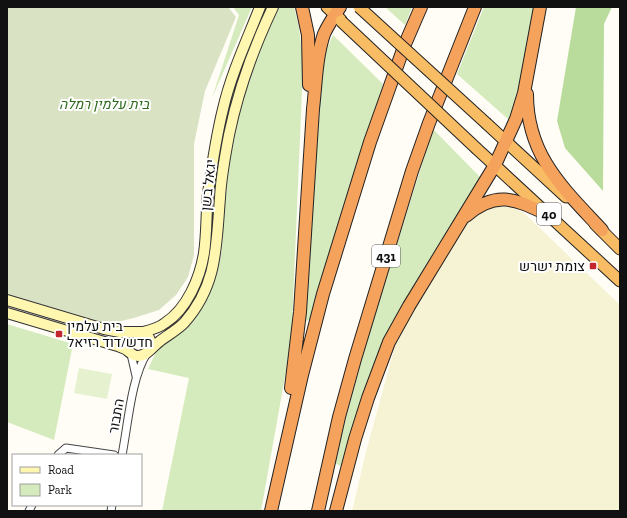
<svg xmlns="http://www.w3.org/2000/svg" width="627" height="518" font-family="'Zilla Slab',Heebo,serif">
	<rect width="100%" height="100%" fill="#fffdf5"/>
	<!-- farmland -->
	<path fill="#f6f3d4" d="M490,207H509L523,212L620,305V511H352L366,452L398,335L466,222L482,211Z"/>
	<!-- green -->
	<path fill="#d5ebbd" d="M233,7H252L212,98L239,15Z
		M279,7H294L299,28L302,54V90L292,326L286,371L261,511H162L189,378L148,369L159,346L209,292L217,272L222,248L224,187L234,134L247,82L265,36Z
		M385,7H412L405,25Z
		M484,7H535L516,103L509,120L457,74Z
		M333,35L383,84L313,318L304,322L323,68L327,49Z
		M433,129L480,177L389,329L378,353L343,467L334,463L365,347Z
		M7,324L73,344L54,440L7,422Z"/>
	<!-- forest -->
	<path fill="#b9dc9c" d="M576,7H612L604,24L603,191L565,148L557,121Z"/>
	<!-- cemetery -->
	<path fill="#d9e3c4" d="M7,7H228L236,17L205,91L194,144V255L188,277L176,295L159,310L134,318L108,324L7,294Z"/>
	<!-- pitch -->
	<path fill="#e6f2cf" d="M79,368L112,374L107,399L74,393Z"/>
	<g fill="none" stroke-linecap="round" stroke-linejoin="round">
		<defs>
			<path id="minor" d="M131,354L136,376
				M58,455L66,448L114,455
				M122,455C128,425 131,378 147,353
				M29,511L32,505
				M111,511L112,505"/>
			<path id="secondary" d="M7,300L104,329L120,332H143C150,336 152,342 149,349
				M7,313L111,344C116,345 121,347 125,349C129,351 132,356 138,356C147,356 153,346 160,341C168,335 177,330 184,323C218,285 216,245 220,198C221,177 225,156 229,135C238,91 254,47 273,7
				M143,332C151,330 159,328 165,323C187,309 200,278 204,253C207,233 206,213 208,193C212,165 216,137 223,109C231,74 247,40 260,7"/>
			<path id="trunk" d="M327,7L341,20
				M487,124L566,197
				M477,149L620,281
				M595,224L620,249"/>
			<path id="motorway" d="M302,7L308,35L309,85
				M527,94C527,156 563,188 602,230
				M466,216C498,188 518,201 551,216
				M291,388L300,312L313,109C316,84 316,58 324,34C328,25 334,16 340,7
				M271,511L302,375L323,294L370,142L405,44L421,7
				M318,511L339,417L355,359L412,171L429,123L475,7
				M336,511L355,439L368,398L389,342L409,306L495,165L516,119L524,93L540,7"/>
		</defs>
		<!-- minor casing -->
		<use href="#minor" stroke="#444" stroke-width="9"/>
		<!-- secondary casing -->
		<use href="#secondary" stroke="#333" stroke-width="12"/>
		<!-- trunk casing -->
		<use href="#trunk" stroke="#222" stroke-width="13"/>
		<!-- motorway casing -->
		<use href="#motorway" stroke="#222" stroke-width="14"/>
		<!-- minor -->
		<use href="#minor" stroke="#fff" stroke-width="7"/>
		<!-- secondary -->
		<use href="#secondary" stroke="#fff6b0" stroke-width="10"/>
		<!-- trunk -->
		<use href="#trunk" stroke="#f7bc64" stroke-width="11"/>
		<!-- motorway -->
		<use href="#motorway" stroke="#f5a25d" stroke-width="12"/>
		<defs>
			<path id="trunk-bridge" d="M359,7L487,124
				M341,21L477,149"/>
		</defs>
		<!-- trunk-bridge casing -->
		<use href="#trunk-bridge" stroke="#222" stroke-width="13" stroke-linecap="butt"/>
		<!-- trunk-bridge -->
		<use href="#trunk-bridge" stroke="#f7bc64" stroke-width="11"/>
	</g>
	<!-- markers -->
	<g fill="#c4262e" stroke="#fff" stroke-width="1.5">
		<rect x="589" y="262" width="8" height="8" rx="2"/>
		<rect x="55" y="330" width="8" height="8" rx="2"/>
	</g>
	<g text-anchor="middle" stroke-width="4" stroke-linejoin="round" paint-order="stroke">
		<!-- shield labels -->
		<g fill="#fff" stroke="#585858" stroke-width="1">
			<rect x="537" y="203" width="24" height="22" rx="3"/>
			<rect x="372" y="245" width="28" height="22" rx="3"/>
		</g>
		<g font-size="13" font-weight="bold" fill="#111">
			<text x="549" y="219">40</text>
			<text x="386" y="261">431</text>
		</g>
		<!-- park labels -->
		<g font-size="14" font-style="italic" fill="#2f6b1f" stroke="#fff">
			<text x="104" y="109">בית עלמין רמלה</text>
		</g>
		<!-- street labels -->
		<g font-size="14" fill="#111" stroke="#fff">
			<text transform="translate(208 185) rotate(-84)" y="5">יגאל בשן</text>
			<text transform="translate(116 416) rotate(-80)" y="5">התבור</text>
		</g>
		<!-- poi labels -->
		<g font-size="14" fill="#111" stroke="#fff" text-anchor="end">
			<text x="585" y="271">צומת ישרש</text>
			<text x="67" y="331" text-anchor="start">בית עלמין<tspan x="67" dy="16">חדש/דוד רזיאל</tspan></text>
		</g>
	</g>
	<!-- border -->
	<rect width="627" height="518" fill="none" stroke="#111111" stroke-width="16"/>
	<!-- legend -->
	<rect x="12" y="454" width="130" height="52" fill="#ffffff" stroke="#a0a0a0"/>
	<rect x="20" y="467" width="20" height="6" fill="#fff6b0" stroke="#a0a0a0"/>
	<text x="48" y="474" font-size="12" fill="#111111">Road</text>
	<rect x="20" y="484" width="20" height="12" fill="#d5ebbd" stroke="#a0a0a0"/>
	<text x="48" y="494" font-size="12" fill="#111111">Park</text>
</svg>
